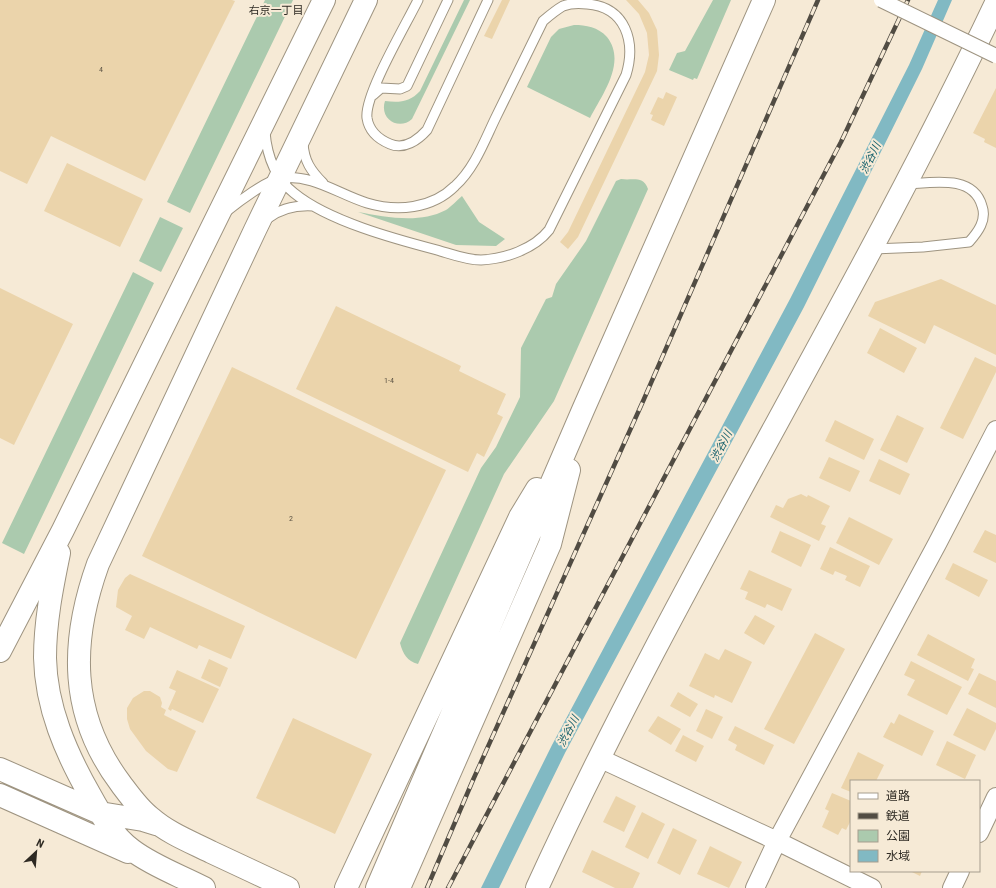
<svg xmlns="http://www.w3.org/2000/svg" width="996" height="888" font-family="'Roboto Condensed','Noto Sans JP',sans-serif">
	<rect width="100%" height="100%" fill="#f6ead6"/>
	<!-- green -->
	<path fill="#abcaae" d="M265,0H293L190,213L167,202Z
		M464,0H470L412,119C399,131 379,119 385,101C399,103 410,102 420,91Z
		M713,0H731L697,79L694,78L693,80L669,70L677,53L685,51Z
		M574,25C586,25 598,27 607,37C627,62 602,95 590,118L527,87L551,37L559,29Z
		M621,179C632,181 643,175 648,189L554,401L504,474L418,664C407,661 403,654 400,643L481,468L496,447L520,397L521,348L546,299L552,297L556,284L586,241L616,181Z
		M462,196L479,222L505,239L496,246L456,245L358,212C386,217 419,224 446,210C451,207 457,200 462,196Z
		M160,217L183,228L161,272L139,261Z
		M133,272L154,283L24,554L2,543Z"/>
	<!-- water -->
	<path fill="#81b9c3" d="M938,0H952L922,69L804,307L565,753L499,888H481L552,745L790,299L909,65Z"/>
	<!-- building -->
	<path fill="#ebd4ab" d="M0,0H232L235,1L145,181L51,136L27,184L0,171Z
		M502,0H510L492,39L484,36Z
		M626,0H638L649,13L657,30L659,55L657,71L578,237L568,249L560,242L568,232L645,72L649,55L647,33L639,14Z
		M996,88V148L984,142L985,139L973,133Z
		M666,92L677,97L664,126L651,120L653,115L650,114L658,97L663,99Z
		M67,163L143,199L120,247L44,211Z
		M941,279L996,305V355L934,325L925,344L868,316L875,302Z
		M0,288L73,324L14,445L0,438Z
		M336,306L461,366L459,371L506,394L497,414L503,417L484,457L477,453L468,472L296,389Z
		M880,328L917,348L904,373L867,353Z
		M975,357L996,367V372L963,439L940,428Z
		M232,367L446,470L356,659L142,556Z
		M897,415L924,428L907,463L880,450Z
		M835,420L874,439L864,460L825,441Z
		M829,457L860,471L850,492L819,478Z
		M879,459L910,474L900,495L869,481Z
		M801,494L807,497L808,495L830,506L821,524L826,526L819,541L770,517L776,505L783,508L788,499Z
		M849,517L893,539L879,565L836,543Z
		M985,530L996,535V563L973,552Z
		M780,531L811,545L801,567L771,552Z
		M830,547L870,566L860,587L845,580L847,576L835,571L833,575L820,569Z
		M953,563L988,580L979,597L945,579Z
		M749,570L792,589L782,611L767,604L765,608L745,599L748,592L740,589Z
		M130,574L245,626L231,659L199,645L197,649L150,627L144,639L125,630L132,616L116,607L118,590L125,578Z
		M755,615L775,626L764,645L744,633Z
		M815,633L845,649L794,744L764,729Z
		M928,634L975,659L971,668L974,669L968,681L917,655Z
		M725,649L752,662L732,703L715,695L714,698L689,686L705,653L719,660Z
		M209,659L228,668L220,687L201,678Z
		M911,661L962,687L947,715L907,695L915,680L904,675Z
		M177,670L219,689L203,723L172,709L171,711L168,709L176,691L169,688Z
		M979,673L996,681V708L968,694Z
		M144,691H150L160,697L162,703L161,707L166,710L164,715L196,731L177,772L168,769L146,751L130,729L127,719V708L133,698Z
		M678,692L698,704L690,717L670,706Z
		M967,708L996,723V729L985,751L953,735Z
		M706,709L723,717L712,739L696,731Z
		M899,714L934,731L922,756L883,737L891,722L894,724Z
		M658,716L681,729L671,745L648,731Z
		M293,718L372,754L335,834L256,798Z
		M735,726L774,745L764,765L735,750L737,745L728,740Z
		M683,735L704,746L696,762L675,751Z
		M947,741L976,755L965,779L936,765Z
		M858,752L884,765L876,781H851V792L841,788Z
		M832,793L851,801V820L846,830L842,828L838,835L822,827L829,811L825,809Z
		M616,796L636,806L624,832L603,822Z
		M642,812L665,824L648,859L625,847Z
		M673,828L697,840L680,875L657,863Z
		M710,846L742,862L729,888L697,874Z
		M592,850L640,873L633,888H615L582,872Z
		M910,871H922L920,876Z"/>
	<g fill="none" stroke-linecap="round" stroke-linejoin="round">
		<defs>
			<path id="service" d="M418,0C407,23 364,95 367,118C369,131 378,139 390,144C404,150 418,140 427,130L488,0
				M373,95L381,88L400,89L407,86L448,0
				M303,143C304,161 311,171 323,183
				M227,211C238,202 267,180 281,178C313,174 338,194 367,203C397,212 432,209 455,186C474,169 484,142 495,119C511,86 527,53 543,21C550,15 556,10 563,6C571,3 579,3 587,4C626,7 636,42 626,75L549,230C534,249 505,259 481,260C466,260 451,254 437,250C395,239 328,221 294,193C275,178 267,156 265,132
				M267,219C281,208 296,205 313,206
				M873,249L923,247L969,242C978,232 987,220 982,206C973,174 932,183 906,184"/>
			<path id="minor" d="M599,758L777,841L872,888
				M979,833L996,797
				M755,888L777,841L937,544L996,430
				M952,888L960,871"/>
			<path id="tertiary" d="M59,553C52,587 45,622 45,658C46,707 66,753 90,795C101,815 113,836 132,850C153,866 181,876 204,888
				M0,651L63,530L324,0
				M0,769L100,813L143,820L156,824
				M0,795L128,852
				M288,888C262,876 237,864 211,852C191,842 168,833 151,818C139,809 130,796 121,784C69,715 70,642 98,564L255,230L366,0
				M346,888L520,517L537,489
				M377,888L583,410L764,0
				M399,888L550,544L569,470
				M537,888C675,586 854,303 996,3"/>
		</defs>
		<!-- service casing -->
		<use href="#service" stroke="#9e9481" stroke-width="11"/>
		<!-- minor casing -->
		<use href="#minor" stroke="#9e9481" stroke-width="20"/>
		<!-- tertiary casing -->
		<use href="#tertiary" stroke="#9e9481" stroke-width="24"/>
		<!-- service -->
		<use href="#service" stroke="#fff" stroke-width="9"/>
		<!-- minor -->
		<use href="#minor" stroke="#fff" stroke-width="18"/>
		<!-- tertiary -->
		<use href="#tertiary" stroke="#fff" stroke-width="22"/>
		<defs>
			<path id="rail" d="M427,888L473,780L644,399L818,0
				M448,888L841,142L908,0"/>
		</defs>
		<!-- rail casing -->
		<use href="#rail" stroke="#514c43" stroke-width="4.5"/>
		<!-- rail -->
		<use href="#rail" stroke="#f6ead6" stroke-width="3" stroke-dasharray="9" stroke-linecap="butt"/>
		<defs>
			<path id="pedestrian-bridge" d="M881,0L996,56"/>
		</defs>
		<!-- pedestrian-bridge casing -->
		<use href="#pedestrian-bridge" stroke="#9e9481" stroke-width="16" stroke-linecap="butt"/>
		<!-- pedestrian-bridge -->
		<use href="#pedestrian-bridge" stroke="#fff" stroke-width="14"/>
	</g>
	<g text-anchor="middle" stroke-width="4" stroke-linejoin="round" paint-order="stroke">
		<!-- number labels -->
		<g font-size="8" fill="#5d5445">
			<text x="101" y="72">4</text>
			<text x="389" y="383">1-4</text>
			<text x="291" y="521">2</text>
		</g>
		<!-- neighbourhood labels -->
		<g font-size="11" fill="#2e2a23" stroke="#f6ead6">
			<text x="276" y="14">右京一丁目</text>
		</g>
		<!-- water labels -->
		<g font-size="11" font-style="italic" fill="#135f6a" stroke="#f6ead6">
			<text transform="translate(870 158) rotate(-64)" y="4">渋谷川</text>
			<text transform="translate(721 446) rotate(-62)" y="4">渋谷川</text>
			<text transform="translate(568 731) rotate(-62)" y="4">渋谷川</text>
		</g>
	</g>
	<!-- legend -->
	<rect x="850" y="780" width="130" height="92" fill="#f6ead6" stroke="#a69d8e"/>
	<rect x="858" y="793" width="20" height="6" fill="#ffffff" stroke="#a69d8e"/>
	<text x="886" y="800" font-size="12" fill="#2e2a23">道路</text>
	<rect x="858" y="813" width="20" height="6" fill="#514c43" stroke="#a69d8e"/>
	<text x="886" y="820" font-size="12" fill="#2e2a23">鉄道</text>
	<rect x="858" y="830" width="20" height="12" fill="#abcaae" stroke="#a69d8e"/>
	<text x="886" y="840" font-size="12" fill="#2e2a23">公園</text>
	<rect x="858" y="850" width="20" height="12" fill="#81b9c3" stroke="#a69d8e"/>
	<text x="886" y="860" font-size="12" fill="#2e2a23">水域</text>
	<!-- north arrow -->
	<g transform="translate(36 852) rotate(26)" stroke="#f6ead6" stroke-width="3" paint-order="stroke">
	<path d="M0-3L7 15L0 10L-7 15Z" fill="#2e2a23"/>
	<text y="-6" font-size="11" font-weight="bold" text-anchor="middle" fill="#2e2a23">N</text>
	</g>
</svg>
